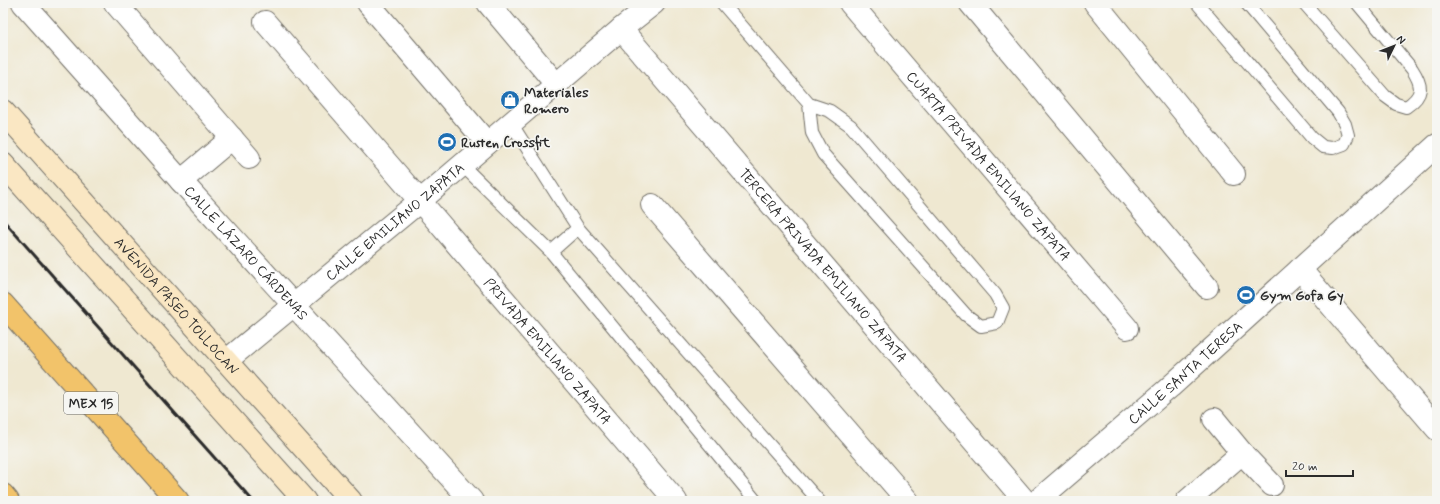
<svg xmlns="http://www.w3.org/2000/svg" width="1440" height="504" font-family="Mynerve,sans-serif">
	<rect width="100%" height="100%" fill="#f6f6f2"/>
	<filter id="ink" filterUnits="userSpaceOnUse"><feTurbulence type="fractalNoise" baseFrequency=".025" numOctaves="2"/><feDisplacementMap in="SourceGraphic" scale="8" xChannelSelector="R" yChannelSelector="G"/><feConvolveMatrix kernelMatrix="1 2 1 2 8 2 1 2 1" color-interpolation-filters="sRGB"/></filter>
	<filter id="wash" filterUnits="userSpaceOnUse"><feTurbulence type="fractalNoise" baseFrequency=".012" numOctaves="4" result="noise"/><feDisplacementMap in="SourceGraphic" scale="16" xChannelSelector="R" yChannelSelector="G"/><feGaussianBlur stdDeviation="0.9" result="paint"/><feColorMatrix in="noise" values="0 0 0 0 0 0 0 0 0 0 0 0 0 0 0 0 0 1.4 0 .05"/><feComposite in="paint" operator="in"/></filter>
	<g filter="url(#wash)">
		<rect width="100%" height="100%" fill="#efe8d1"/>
	</g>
	<g filter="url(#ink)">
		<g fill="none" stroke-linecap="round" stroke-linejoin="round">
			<defs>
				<path id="service" d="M722,3L809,104L812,133L823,154L966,315L981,326L997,323L1003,308L995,294L851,126L830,111L809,104
					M1197,3L1312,138L1323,147L1333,148L1344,144L1348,135L1345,124L1338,112L1246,3
					M1304,3L1385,96L1396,104L1406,107C1424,95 1423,86 1412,69L1357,3
					M511,123L578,228L819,501
					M462,165L551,252L756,501
					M551,252L578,228"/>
				<g id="minor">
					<path id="s1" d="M23,3L181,181L472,501"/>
					<path d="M115,3L249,158"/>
					<path d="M368,3L487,143"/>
					<path d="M488,3L556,84"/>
					<path id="s2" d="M850,3L1127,328"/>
					<path d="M970,3L1207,287"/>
					<path d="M1095,3L1234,174"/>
					<path id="s3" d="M265,22L420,201L676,501"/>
					<path id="s4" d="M621,29L1025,501"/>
					<path d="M181,181L232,138"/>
					<path d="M652,205L908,501"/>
					<path d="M1300,269L1437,429"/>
					<path id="s5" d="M226,361L420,201L621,29L654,3"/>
					<path d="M1214,419L1242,453L1272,485"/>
					<path id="s6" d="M1037,501L1170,387L1437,145"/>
					<path d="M1187,501L1242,453"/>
				</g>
				<g id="secondary">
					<path id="s7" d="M3,111L351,501"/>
					<path d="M3,164L305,501"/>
				</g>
				<path id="trunk" d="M3,304L178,501
					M3,495L8,501"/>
			</defs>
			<!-- service casing -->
			<use href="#service" stroke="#706d65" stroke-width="14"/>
			<!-- minor casing -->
			<use href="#minor" stroke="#706d65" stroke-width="24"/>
			<!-- secondary casing -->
			<use href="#secondary" stroke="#706d65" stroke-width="24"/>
			<!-- trunk casing -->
			<use href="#trunk" stroke="#706d65" stroke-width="24"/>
			<!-- service -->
			<use href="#service" stroke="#fff" stroke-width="12"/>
			<!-- minor -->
			<use href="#minor" stroke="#fff" stroke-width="22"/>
			<!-- secondary -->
			<use href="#secondary" stroke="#fae7c3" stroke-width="22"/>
			<!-- trunk -->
			<use href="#trunk" stroke="#f2c36a" stroke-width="22"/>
			<!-- rail -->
			<path stroke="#2b2b2b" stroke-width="3" d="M3,220L253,501"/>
		</g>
	</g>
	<!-- icons -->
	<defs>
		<symbol id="shop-disc" viewBox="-11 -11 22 22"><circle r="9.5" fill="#1f6fb2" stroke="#f6f6f2"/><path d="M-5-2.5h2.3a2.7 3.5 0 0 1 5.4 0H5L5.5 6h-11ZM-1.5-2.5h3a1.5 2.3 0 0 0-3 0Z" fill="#fff"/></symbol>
		<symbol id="stadium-disc" viewBox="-11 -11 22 22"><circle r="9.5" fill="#1f6fb2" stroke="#f6f6f2"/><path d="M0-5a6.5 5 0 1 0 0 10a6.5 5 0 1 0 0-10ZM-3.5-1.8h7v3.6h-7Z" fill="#fff"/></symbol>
	</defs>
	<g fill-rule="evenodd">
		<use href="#shop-disc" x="499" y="89" width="22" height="22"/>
		<use href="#stadium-disc" x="436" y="131" width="22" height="22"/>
		<use href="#stadium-disc" x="1235" y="284" width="22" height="22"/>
	</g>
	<g text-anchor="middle" stroke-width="3.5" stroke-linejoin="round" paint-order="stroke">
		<!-- shield labels -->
		<rect fill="#f6f6f2" stroke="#686867" stroke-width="1" x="64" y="392" width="54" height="22" rx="3"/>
		<g font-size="13" font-weight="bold" fill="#2b2b2b">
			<text x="91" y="408">MEX 15</text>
		</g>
		<!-- poi labels -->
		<g font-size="14" font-weight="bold" fill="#2b2b2b" stroke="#f6f6f2" text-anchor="start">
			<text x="524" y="97">Materiales<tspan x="524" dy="16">Romero</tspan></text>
			<text x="461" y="147">Rusten Crossfit</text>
			<text x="1260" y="300">Gym Gofa Gy</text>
		</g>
		<!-- street labels -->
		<g font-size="14" fill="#2b2b2b" stroke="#f6f6f2">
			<text dy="5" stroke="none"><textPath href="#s2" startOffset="214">CUARTA PRIVADA EMILIANO ZAPATA</textPath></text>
			<text dy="5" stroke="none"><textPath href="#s5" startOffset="219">CALLE EMILIANO ZAPATA</textPath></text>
			<text dy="5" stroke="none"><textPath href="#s1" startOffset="335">CALLE LÁZARO CÁRDENAS</textPath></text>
			<text dy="5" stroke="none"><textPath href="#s4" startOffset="311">TERCERA PRIVADA EMILIANO ZAPATA</textPath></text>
			<text dy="5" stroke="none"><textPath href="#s7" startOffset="261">AVENIDA PASEO TOLLOCAN</textPath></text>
			<text dy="5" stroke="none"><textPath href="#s3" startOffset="434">PRIVADA EMILIANO ZAPATA</textPath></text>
			<text dy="5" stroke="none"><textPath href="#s6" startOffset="196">CALLE SANTA TERESA</textPath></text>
		</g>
	</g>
	<!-- margin -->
	<rect width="1440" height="504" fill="none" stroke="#f6f6f2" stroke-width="16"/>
	<!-- north arrow -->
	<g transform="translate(1394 46) rotate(47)" stroke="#f6f6f2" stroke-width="3" paint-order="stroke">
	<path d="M0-3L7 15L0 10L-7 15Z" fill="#2b2b2b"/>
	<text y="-6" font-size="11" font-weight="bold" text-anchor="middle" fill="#2b2b2b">N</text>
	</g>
	<!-- scale -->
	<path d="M1286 470v6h67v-6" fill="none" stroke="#2b2b2b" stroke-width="2"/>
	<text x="1292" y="470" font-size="12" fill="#2b2b2b" stroke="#f6f6f2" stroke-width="3" paint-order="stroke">20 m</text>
</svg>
